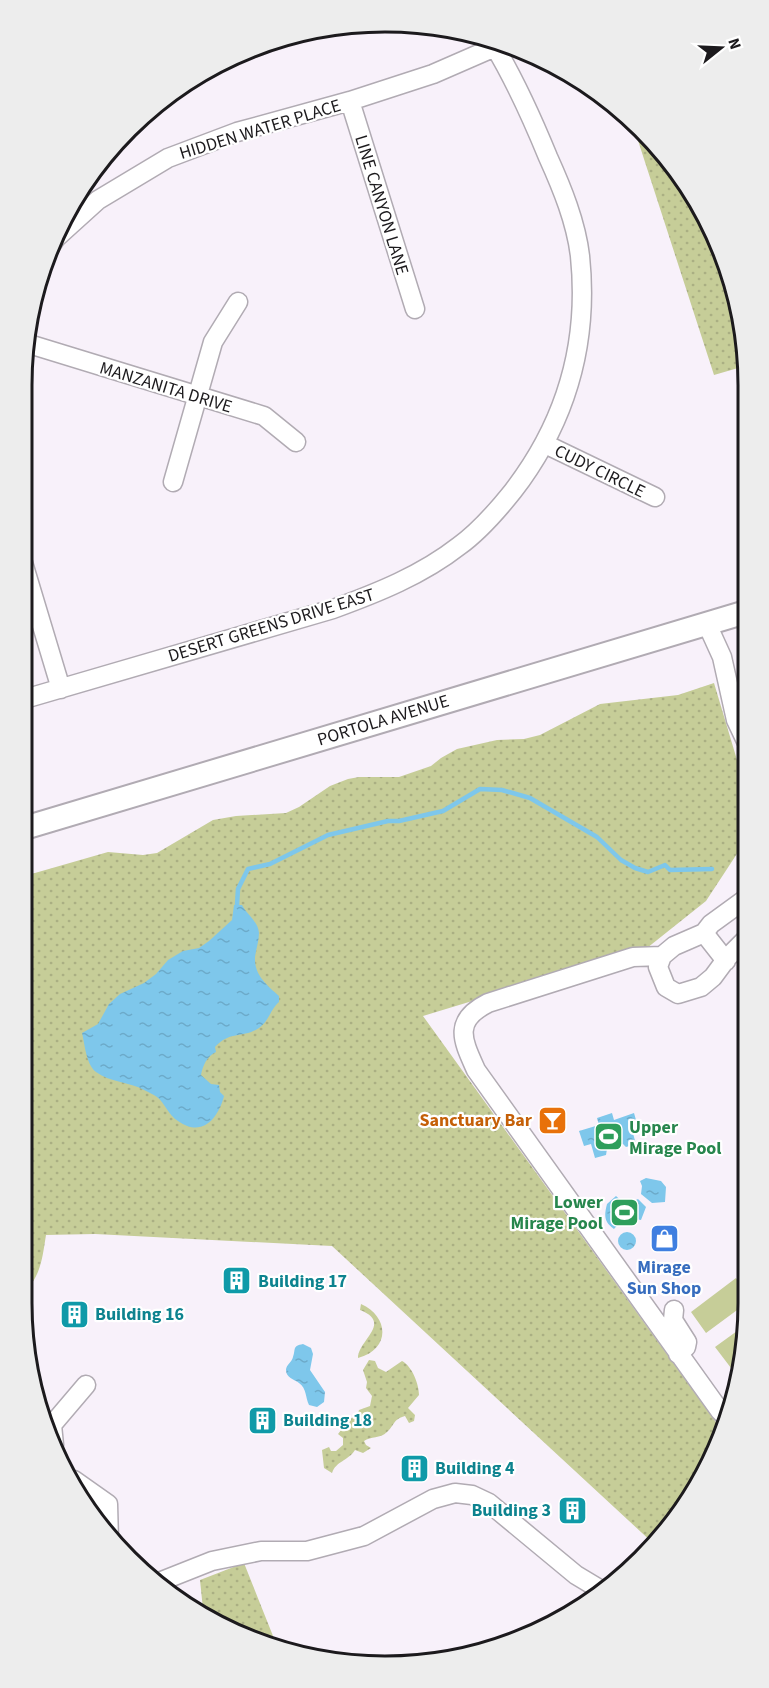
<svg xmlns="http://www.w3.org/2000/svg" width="769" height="1688" font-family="'Source Sans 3',sans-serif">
	<defs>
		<pattern id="grass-dots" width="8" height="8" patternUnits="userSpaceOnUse" patternTransform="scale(1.5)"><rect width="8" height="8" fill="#c6cd98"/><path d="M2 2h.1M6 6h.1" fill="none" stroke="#aaaf83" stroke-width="1.8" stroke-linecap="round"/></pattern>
		<pattern id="water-ripples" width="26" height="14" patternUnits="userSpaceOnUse" patternTransform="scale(1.5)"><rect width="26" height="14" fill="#7ec7eb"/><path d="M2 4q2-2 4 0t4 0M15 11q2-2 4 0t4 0" fill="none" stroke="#6caac9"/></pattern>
	</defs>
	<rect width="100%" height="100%" fill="#f8f1fa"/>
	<!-- grass -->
	<path fill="url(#grass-dots)" d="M632,122L673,163L720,245L745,337V366L714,375Z
		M714,683L746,790V840L706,901L647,948L423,1016L723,1432L720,1442L658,1543L655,1545L332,1246L95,1234L46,1235C42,1260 41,1277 21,1296V877L108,852L143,855L157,853L213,820L236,816L286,813L299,807L330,786L348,779L359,777H399L431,766L441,758L457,749L497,740L524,739L540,735L600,704L678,695Z
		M361,1304C390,1317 390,1350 358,1358C358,1340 393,1323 360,1310Z
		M369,1360L375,1361L378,1368L386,1372L402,1361C412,1366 419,1384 419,1395L408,1408L415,1415L414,1421L409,1423L405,1416C392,1420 395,1425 387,1432C380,1439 371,1436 364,1441L366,1445L371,1448L363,1453L355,1450C348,1461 336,1461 332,1473L324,1468L322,1450L329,1447L331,1451H336L343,1445V1438L338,1434L351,1418L357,1416L359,1410L370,1406L372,1396L366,1388L367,1382L363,1370Z
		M244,1563L277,1646L204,1619L200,1580Z"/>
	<!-- garden -->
	<path fill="#c6cd98" d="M736,1278L748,1295V1302L706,1333L691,1312Z
		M744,1326L736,1365L731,1368L715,1347Z"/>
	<!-- water -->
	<path fill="url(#water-ripples)" d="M234,905H242C247,915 258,921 259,933C259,941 256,949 255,957C254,975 267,985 279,996V1002C270,1010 269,1021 259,1028C243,1039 231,1030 215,1047L216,1052C207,1056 203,1065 201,1075L211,1084L219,1085L220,1092L224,1096C218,1119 202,1138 178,1121C168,1115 165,1103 157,1097C153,1094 148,1092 144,1090C130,1082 109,1082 96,1072C86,1064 85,1045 82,1033L98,1024L109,1004L120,994L144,983L156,974L168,960L183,951L199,948L209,941L232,920Z
		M612,1113L614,1120L634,1113L638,1127L632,1130L636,1144L626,1147L623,1144L617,1143L607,1149L606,1155L595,1158L591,1144L584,1146L579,1131L599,1125L597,1118Z
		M646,1178L661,1181L666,1187L665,1202L652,1203L641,1194L642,1186L640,1181Z
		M616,1196C623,1203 629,1204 638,1199L646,1207L641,1220C630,1217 621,1220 614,1229C604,1222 604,1216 607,1204Z
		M618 1241a9 9 0 1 1 18 0a9 9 0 1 1-18 0Z
		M303,1344L311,1348L313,1354L310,1370L325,1392L324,1402L317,1407L309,1405C305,1397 307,1389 299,1383C294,1379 286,1378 286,1370C286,1365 292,1362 293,1357C296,1349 292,1346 303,1344Z"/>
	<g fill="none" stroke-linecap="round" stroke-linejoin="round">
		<!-- stream -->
		<path stroke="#7ec7eb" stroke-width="4.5" d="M237,905L238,889L248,869L270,864L328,835L388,821H399L443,811L480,789L502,790L530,798L597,837L621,860L635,868L648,872L665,865L670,870L712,869"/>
		<defs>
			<path id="minor" d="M350,101L415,309
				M48,250L56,238L98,200L168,158L237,132L350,101L433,74L495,47
				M29,344L264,416L296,442
				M545,444L655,497
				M173,482L213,342L238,302
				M21,556L61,689
				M707,624L722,657L736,720L746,741
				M21,700L333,609C377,593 422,575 459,546C480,531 497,511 513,491C566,422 589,343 580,256C576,222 562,188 548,157C532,118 514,78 492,42
				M747,896L744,900L711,924L704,933L674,946L662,956L658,967L666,987L678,994L701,987L713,977L727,958L747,938
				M704,933L726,961
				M662,956L633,957L488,1003C452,1021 463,1041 476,1070L720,1411L726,1417
				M674,1310L673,1320L687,1342L686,1347L678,1354
				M39,1415L52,1425L54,1445
				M52,1425L86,1385
				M74,1480L108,1504L109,1540
				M159,1582L212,1561L261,1551H307L364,1536L433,1499L455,1493L472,1495L489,1503L576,1575L601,1590"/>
			<path id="major" d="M21,829L746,612"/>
		</defs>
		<!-- minor casing -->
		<use href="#minor" stroke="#b1abb3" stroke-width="21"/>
		<!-- major casing -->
		<use href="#major" stroke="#b1abb3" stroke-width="26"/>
		<!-- minor -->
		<use href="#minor" stroke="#fff" stroke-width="18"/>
		<!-- major -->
		<use href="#major" stroke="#fff" stroke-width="22"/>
	</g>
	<!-- icons -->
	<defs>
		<symbol id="bar-square" viewBox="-11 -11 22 22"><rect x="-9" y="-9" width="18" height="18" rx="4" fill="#e8710a" stroke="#fff"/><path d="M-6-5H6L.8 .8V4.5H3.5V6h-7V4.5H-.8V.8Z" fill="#fff"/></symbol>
		<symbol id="stadium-square" viewBox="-11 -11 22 22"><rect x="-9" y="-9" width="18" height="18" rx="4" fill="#2e9e5b" stroke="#fff"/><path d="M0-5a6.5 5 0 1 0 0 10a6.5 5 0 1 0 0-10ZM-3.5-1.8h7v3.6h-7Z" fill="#fff"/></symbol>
		<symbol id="shop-square" viewBox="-11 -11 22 22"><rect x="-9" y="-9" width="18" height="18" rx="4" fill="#3f7fe0" stroke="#fff"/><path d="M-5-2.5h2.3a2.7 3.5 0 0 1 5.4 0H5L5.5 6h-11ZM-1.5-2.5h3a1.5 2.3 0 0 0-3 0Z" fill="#fff"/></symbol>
		<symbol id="building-square" viewBox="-11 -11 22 22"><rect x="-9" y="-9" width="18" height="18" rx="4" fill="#0f9aa8" stroke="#fff"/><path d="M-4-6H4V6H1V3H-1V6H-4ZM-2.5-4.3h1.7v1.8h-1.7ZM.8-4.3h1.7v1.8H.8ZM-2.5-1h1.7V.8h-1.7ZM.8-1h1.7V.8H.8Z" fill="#fff"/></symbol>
	</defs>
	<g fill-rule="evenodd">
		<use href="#bar-square" x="536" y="1104" width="33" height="33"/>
		<use href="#stadium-square" x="592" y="1120" width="33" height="33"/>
		<use href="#stadium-square" x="608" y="1196" width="33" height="33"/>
		<use href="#shop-square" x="648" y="1222" width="33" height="33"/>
		<use href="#building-square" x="220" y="1264" width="33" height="33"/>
		<use href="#building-square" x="58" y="1298" width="33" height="33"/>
		<use href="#building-square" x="246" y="1404" width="33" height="33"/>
		<use href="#building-square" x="398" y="1452" width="33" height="33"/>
		<use href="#building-square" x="556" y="1494" width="33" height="33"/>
	</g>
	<g text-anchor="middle" stroke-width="4.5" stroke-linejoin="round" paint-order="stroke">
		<!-- street labels -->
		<g font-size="18" fill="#1c1a1d" stroke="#fff">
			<text transform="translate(260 129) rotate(-17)" y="6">HIDDEN WATER PLACE</text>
			<text transform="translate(382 205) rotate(73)" y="6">LINE CANYON LANE</text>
			<text transform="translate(166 387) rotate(17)" y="6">MANZANITA DRIVE</text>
			<text transform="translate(600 471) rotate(26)" y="6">CUDY CIRCLE</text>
			<text transform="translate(271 625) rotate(-17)" y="6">DESERT GREENS DRIVE EAST</text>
			<text transform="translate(383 720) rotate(-17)" y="6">PORTOLA AVENUE</text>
		</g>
		<!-- food labels -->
		<g font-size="18" font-weight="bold" fill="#c56008" stroke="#fff" text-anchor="end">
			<text x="532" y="1126">Sanctuary Bar</text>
		</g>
		<!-- leisure labels -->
		<g font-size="18" font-weight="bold" fill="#27864d" stroke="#fff" text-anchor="start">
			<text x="629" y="1133">Upper<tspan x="629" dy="21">Mirage Pool</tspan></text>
			<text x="603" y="1208" text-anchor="end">Lower<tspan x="603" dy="21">Mirage Pool</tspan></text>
		</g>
		<!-- shop labels -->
		<g font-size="18" font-weight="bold" fill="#366cbe" stroke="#fff">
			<text x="664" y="1273">Mirage<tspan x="664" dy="21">Sun Shop</tspan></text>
		</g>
		<!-- culture labels -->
		<g font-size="18" font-weight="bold" fill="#0d838f" stroke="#fff" text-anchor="start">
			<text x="258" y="1287">Building 17</text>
			<text x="95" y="1320">Building 16</text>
			<text x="283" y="1426">Building 18</text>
			<text x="435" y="1474">Building 4</text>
			<text x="551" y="1516" text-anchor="end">Building 3</text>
		</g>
	</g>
	<!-- crop -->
	<path d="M0 0H769V1688H0ZM385 32H385A353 353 0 0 1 738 385V1303A353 353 0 0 1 385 1656H385A353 353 0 0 1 32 1303V385A353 353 0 0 1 385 32Z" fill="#ededed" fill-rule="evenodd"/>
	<path fill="none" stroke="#1c1a1d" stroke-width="3" d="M385 32H385A353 353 0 0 1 738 385V1303A353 353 0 0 1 385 1656H385A353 353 0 0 1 32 1303V385A353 353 0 0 1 385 32Z"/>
	<!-- north arrow -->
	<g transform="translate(721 48) rotate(72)" stroke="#ffffff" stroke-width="4.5" paint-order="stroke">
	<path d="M0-4.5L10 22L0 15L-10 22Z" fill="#1c1a1d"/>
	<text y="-9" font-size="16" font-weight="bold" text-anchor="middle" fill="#1c1a1d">N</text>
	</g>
</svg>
